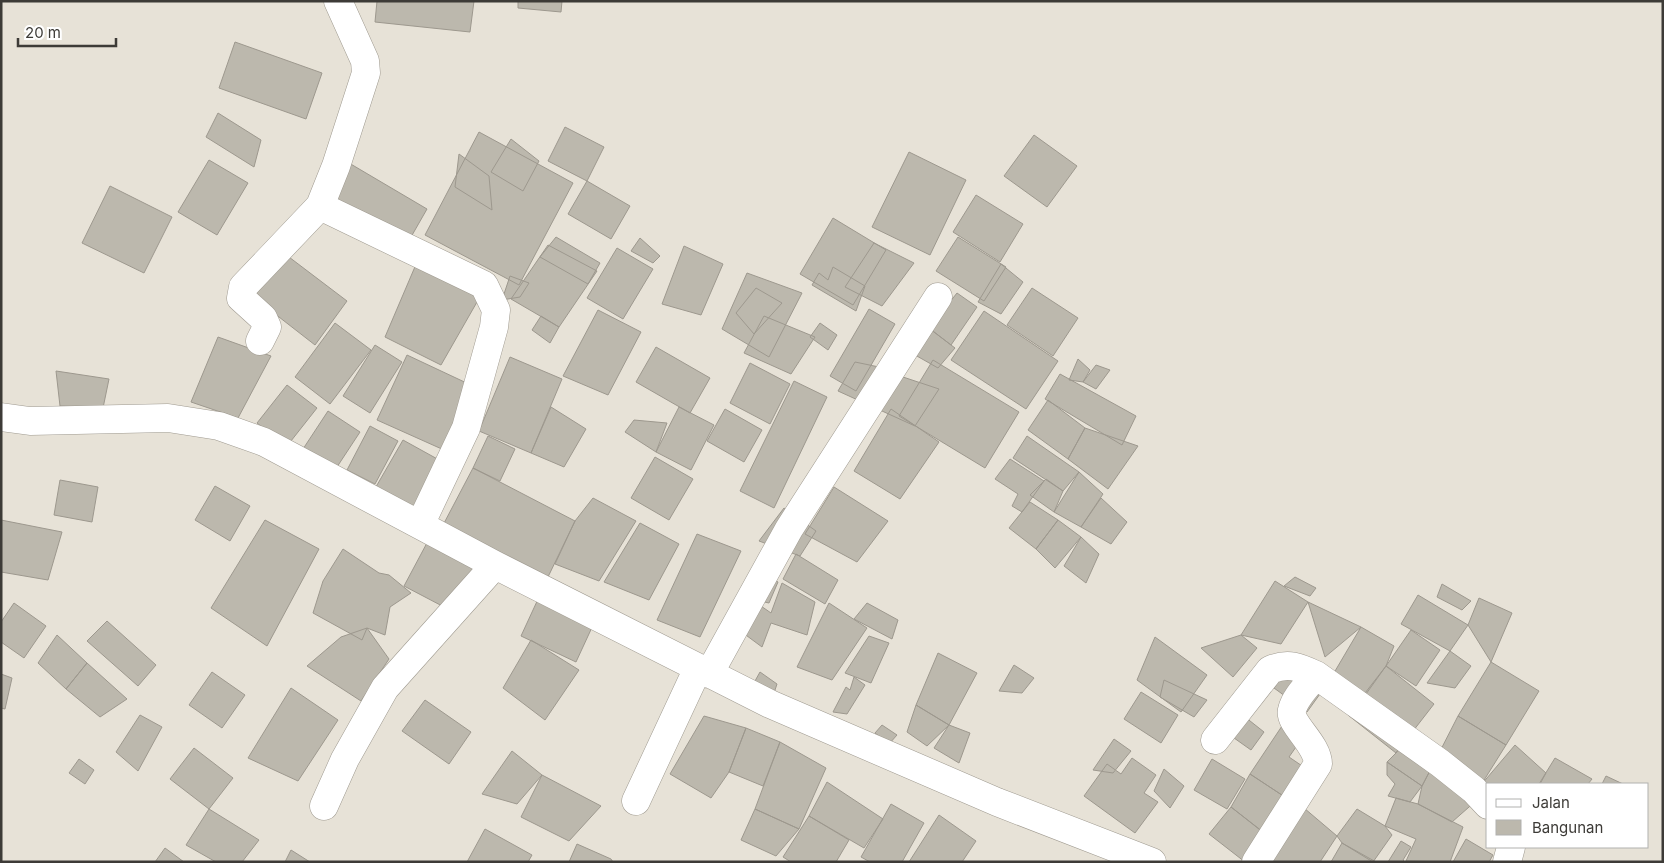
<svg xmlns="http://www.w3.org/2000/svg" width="1664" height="863" font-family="Inter,sans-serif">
	<rect width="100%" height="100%" fill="#e7e2d7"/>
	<!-- building -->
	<path fill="#bcb8ad" stroke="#9d988e" d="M377,1H474L470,32L375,22Z
		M518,1H562L561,12L518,8Z
		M235,42L322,73L306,119L219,88Z
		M218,113L261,140L254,167L206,137Z
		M565,127L604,147L587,181L548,161Z
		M479,132L573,183L519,285L425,235Z
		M1034,135L1077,166L1047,207L1004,176Z
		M511,139L539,161L523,191L491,172Z
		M909,152L966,180L930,255L872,227Z
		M459,154L489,176L492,210L455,187Z
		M209,160L248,183L217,235L178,212Z
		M349,163L427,209L407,244L329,197Z
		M587,181L630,206L611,239L568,214Z
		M110,186L172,217L144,273L82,243Z
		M976,195L1023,224L1000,262L953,232Z
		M833,218L886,250L853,305L800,274Z
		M556,237L600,263L588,284L540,257Z
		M958,237L1006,267L984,301L936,271Z
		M640,238L660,256L653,263L631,251Z
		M874,243L914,263L882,306L845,287Z
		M548,245L597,271L559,327L511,299Z
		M684,246L723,264L701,315L662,304Z
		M617,248L653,269L623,319L587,298Z
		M285,254L347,301L315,345L252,296Z
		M417,262L481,295L441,365L385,337Z
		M1001,264L1023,282L1001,314L978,302Z
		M833,267L865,286L856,311L812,285L819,273L828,280Z
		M747,273L802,293L769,357L722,329Z
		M510,276L529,283L520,297L502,300Z
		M756,288L782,303L754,334L736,313Z
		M1032,288L1078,318L1053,356L1007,325Z
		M957,293L977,307L951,345L929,328Z
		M869,309L895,324L856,391L830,376Z
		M598,310L641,332L608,395L563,376Z
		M984,311L1058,361L1026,409L951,360Z
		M541,316L559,327L550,343L532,330Z
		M764,316L815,337L791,374L744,353Z
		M335,323L371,350L330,404L295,377Z
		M820,323L837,335L828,350L810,337Z
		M922,323L955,348L938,368L901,347Z
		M218,337L271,356L238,418L191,402Z
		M375,345L402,362L370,413L343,396Z
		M656,347L710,378L690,413L636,382Z
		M407,355L473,386L444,450L377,420Z
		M510,357L562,379L531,453L479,431Z
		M1078,359L1090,370L1083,382L1069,380Z
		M933,360L1019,412L985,468L899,416Z
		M855,362L903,372L900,376L939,389L915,426L838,391Z
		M750,363L790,384L770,424L730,403Z
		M1096,365L1110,370L1096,389L1083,382Z
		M56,371L109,379L103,408L60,406Z
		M1060,374L1136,416L1122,445L1045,399Z
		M794,381L827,397L774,508L740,491Z
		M287,385L317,408L287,446L257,423Z
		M1048,400L1085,428L1068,459L1028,430Z
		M551,407L586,429L564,467L531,453Z
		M679,407L714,425L691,470L656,452Z
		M725,409L762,430L744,462L707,441Z
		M891,409L939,442L900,499L854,471Z
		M328,411L360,432L335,470L303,449Z
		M634,420L667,423L656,452L625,432Z
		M370,426L398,441L375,484L347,470Z
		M1085,428L1138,446L1108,489L1068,459Z
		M488,436L515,449L500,481L473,468Z
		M1027,436L1079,472L1063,491L1013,458Z
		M403,440L441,461L415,507L373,492Z
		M655,457L693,479L669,520L631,498Z
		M1010,459L1044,481L1022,512L1012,506L1018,494L995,479Z
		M473,468L575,521L547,579L442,527Z
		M1079,472L1103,494L1081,527L1054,512Z
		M1046,479L1063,491L1054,512L1030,495Z
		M60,480L98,487L92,522L54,515Z
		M215,486L250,506L230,541L195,520Z
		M834,487L888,521L857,562L805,534Z
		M593,498L636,521L599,581L555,564L575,521Z
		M1101,498L1127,522L1111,544L1081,527Z
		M1030,502L1058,520L1036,549L1009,528Z
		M784,508L816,531L800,556L759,541Z
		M1,520L62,532L48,580L1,572Z
		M265,520L319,549L267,646L211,608Z
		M1058,520L1081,537L1055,568L1036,549Z
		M640,523L679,544L649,600L604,582Z
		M697,534L741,551L700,637L657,620Z
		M1081,537L1099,554L1086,583L1064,566Z
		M428,541L485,569L446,608L404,586Z
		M343,549L379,573L389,575L411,593L390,607L385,635L367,628L362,640L313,613L323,581Z
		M796,554L838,580L825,604L783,579Z
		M757,570L778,582L769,603L751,599Z
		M1295,577L1316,588L1310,596L1284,586Z
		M1275,581L1308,602L1281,644L1241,635Z
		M782,583L815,602L807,635L771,623L762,647L735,627L751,599L771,613Z
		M1442,584L1471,601L1462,610L1437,597Z
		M1418,595L1468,625L1450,651L1401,624Z
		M539,597L594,623L576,662L521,636Z
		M1479,598L1512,613L1491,662L1468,625Z
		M1308,602L1361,627L1325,657Z
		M14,603L46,626L24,658L1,642V622Z
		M829,603L867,628L832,680L797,667Z
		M867,603L898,620L892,639L854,619Z
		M107,621L156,665L138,686L87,641Z
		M1361,627L1394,646L1386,666L1366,694L1328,683Z
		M367,628L389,659L361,701L307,666L341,637Z
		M1411,630L1440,650L1416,686L1386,666Z
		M57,635L87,663L66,689L38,663Z
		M1241,635L1257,648L1233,677L1201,648Z
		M869,636L889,643L871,683L845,673Z
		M1155,637L1207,675L1181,712L1137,680Z
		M531,640L579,670L545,720L503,688Z
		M1450,651L1471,666L1455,688L1427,683Z
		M938,653L977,673L949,725L916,705Z
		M1491,662L1539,691L1506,745L1458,716Z
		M87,663L127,699L100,717L66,689Z
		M1292,663L1325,687L1307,712L1274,688Z
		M1014,665L1034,678L1022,693L999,691Z
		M1386,666L1434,704L1396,753L1348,715Z
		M212,672L245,695L222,728L189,705Z
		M760,672L777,684L773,696L750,690Z
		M1,674L12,678L5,709L1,708Z
		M854,677L865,685L847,714L833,712L846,687L850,690Z
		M1164,680L1207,700L1194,717L1160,697Z
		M291,688L338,720L298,781L248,758Z
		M1141,692L1178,715L1161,743L1124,719Z
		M425,700L471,732L449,764L402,731Z
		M916,705L949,725L927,746L907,732Z
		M1240,713L1264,732L1251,750L1227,733Z
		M140,715L162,727L138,771L116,752Z
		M704,716L746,728L729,772L711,798L670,774Z
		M1458,716L1506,745L1481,785L1435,761Z
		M1284,723L1303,737L1289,757L1314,774L1294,803L1250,774Z
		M882,725L897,735L889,744L875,733Z
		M949,725L970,733L959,763L934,748Z
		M746,728L780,742L763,786L729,772Z
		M1407,735L1435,761L1422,786L1387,762L1396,753Z
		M1114,739L1131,751L1113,773L1093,770Z
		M780,742L826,768L799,829L755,809Z
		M1515,745L1546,773L1540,784H1488V807L1481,785Z
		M194,748L233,778L209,809L170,779Z
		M512,751L542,775L517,804L482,794Z
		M1132,758L1156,775L1144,793L1158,802L1135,833L1084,796L1107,764L1121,774Z
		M1555,758L1592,779L1588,784H1539Z
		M79,759L94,770L85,784L69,773Z
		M1212,759L1245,779L1227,809L1194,790Z
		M1435,761L1477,800L1452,822L1418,804L1422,786Z
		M1387,762L1422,786L1410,802L1388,796L1395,784L1387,775Z
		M1164,769L1184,786L1170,808L1154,791Z
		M1250,774L1294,803L1274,841L1231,807Z
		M542,775L601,806L569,841L521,817Z
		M1606,776L1623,784H1602Z
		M827,782L883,819L864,848L809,816Z
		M1396,798L1418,804L1463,827L1450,862L1406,861L1416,839L1385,826Z
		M891,804L924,823L902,862H870L861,857Z
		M1231,807L1267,835L1245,862L1209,834Z
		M1304,808L1337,836L1320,862H1270Z
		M209,809L259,840L242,862H216L186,845Z
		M755,809L799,829L776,856L741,840Z
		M1357,809L1385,826L1392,835L1373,862L1342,843L1337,836Z
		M939,815L976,841L962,862H909Z
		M809,816L849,840L836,862H791L783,857Z
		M485,829L532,855L528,862H467Z
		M1466,839L1493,855L1489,862H1453Z
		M1401,841L1411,847L1403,860L1405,862H1388Z
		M1342,843L1376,862H1331Z
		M577,844L611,859L613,862H569Z
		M165,848L184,862H155Z
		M291,850L310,862H285Z"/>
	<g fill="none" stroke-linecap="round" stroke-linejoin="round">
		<defs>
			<path id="minor" d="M320,206L484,285L496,310L494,327L466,428L420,525
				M260,341L267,327L263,318L241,298L243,287L320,206L336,166L366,73L365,61L338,1
				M1,417L30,421L168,418L219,426L264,442L495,565L770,704L997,802L1152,862
				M709,674L789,529L938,297
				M1215,740L1270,670C1288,662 1299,667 1316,675L1440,763L1474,790L1488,805
				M636,801L698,668
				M324,806L345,759L385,688L495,565
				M1256,862L1318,764C1318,744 1288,723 1292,710C1295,697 1308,685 1316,675
				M1507,862L1511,847"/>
		</defs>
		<!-- minor casing -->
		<use href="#minor" stroke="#9f9a90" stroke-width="29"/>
		<!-- minor -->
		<use href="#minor" stroke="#fff" stroke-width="28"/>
	</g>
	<!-- border -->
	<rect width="1664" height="863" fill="none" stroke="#3d3b37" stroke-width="5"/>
	<!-- legend -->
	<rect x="1486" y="783" width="162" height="65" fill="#ffffff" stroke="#b1b1af"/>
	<rect x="1496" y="799" width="25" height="8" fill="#ffffff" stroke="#b1b1af"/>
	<text x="1532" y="808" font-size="15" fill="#3d3b37">Jalan</text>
	<rect x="1496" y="820" width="25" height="15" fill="#bcb8ad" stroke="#b1b1af"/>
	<text x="1532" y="833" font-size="15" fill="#3d3b37">Bangunan</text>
	<!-- scale -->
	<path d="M18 38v8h98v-8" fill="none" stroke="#3d3b37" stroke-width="2.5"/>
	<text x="25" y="38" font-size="15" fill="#3d3b37" stroke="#ffffff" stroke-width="4" paint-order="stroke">20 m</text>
</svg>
